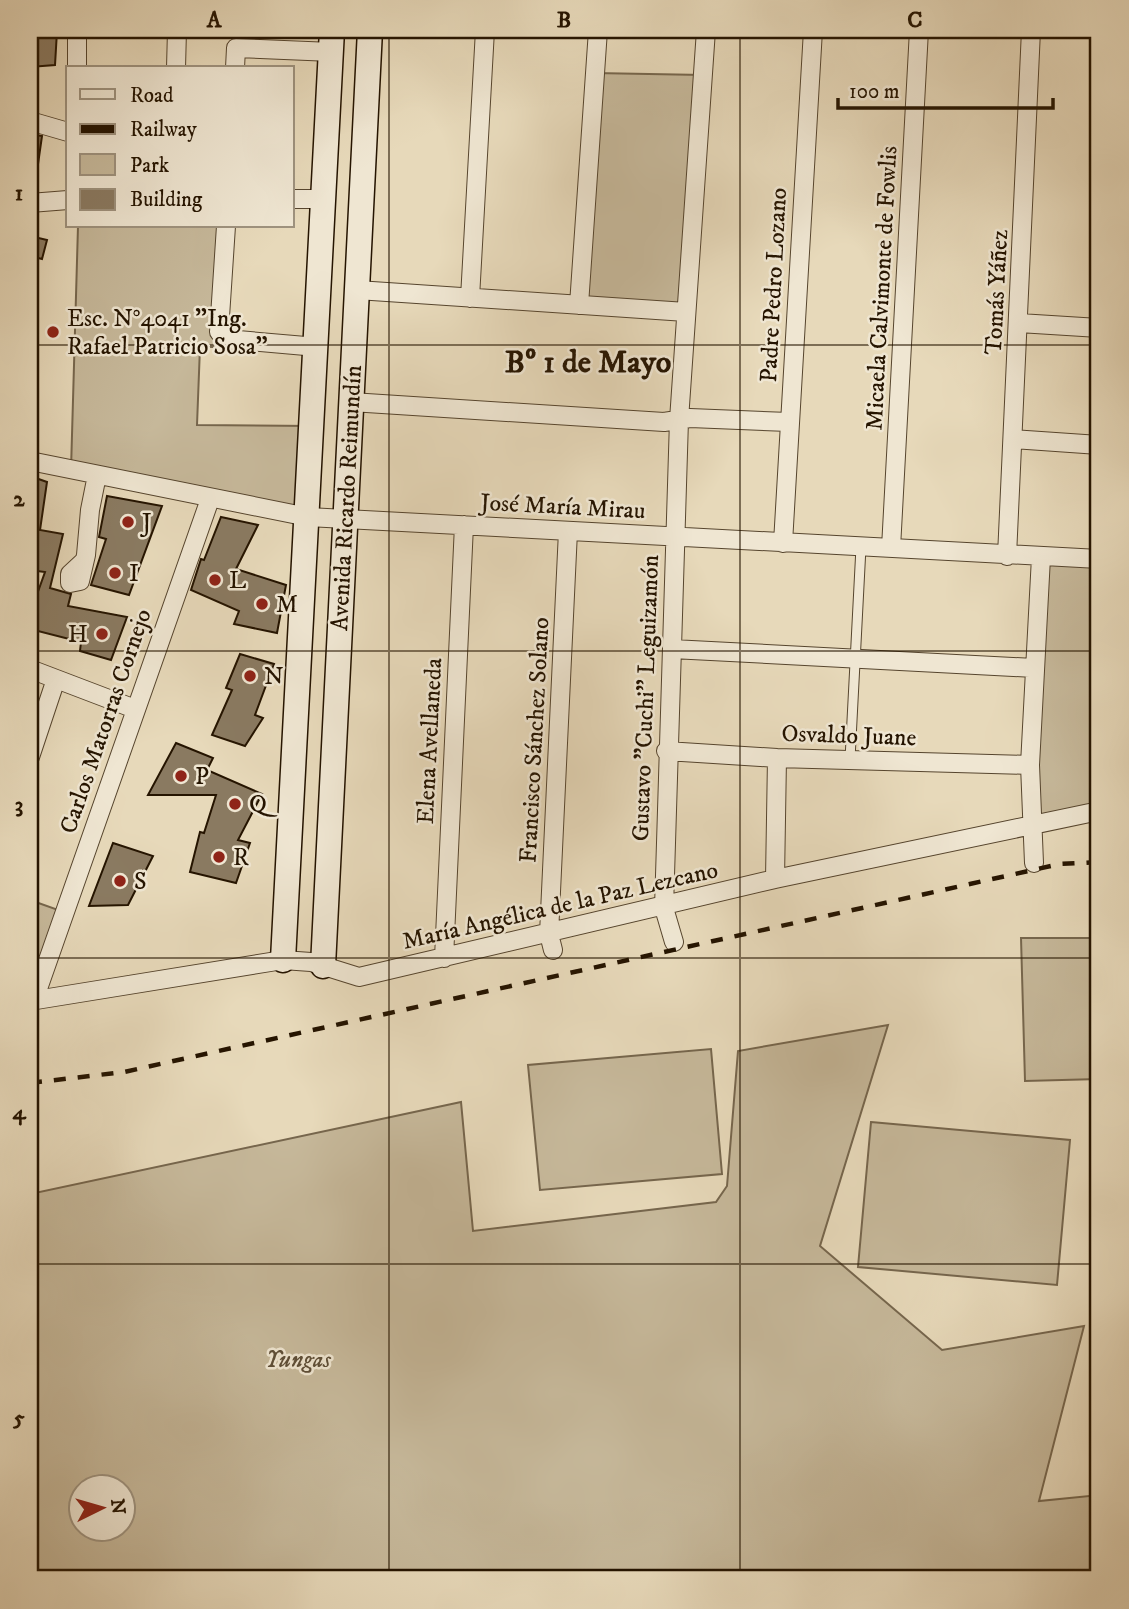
<svg xmlns="http://www.w3.org/2000/svg" width="1129" height="1609" font-family="'IM FELL DW Pica',serif">
	<rect width="100%" height="100%" fill="#e7d9ba"/>
	<filter id="stains"><feTurbulence type="fractalNoise" baseFrequency=".00286" numOctaves="4"/><feColorMatrix values="0 0 0 0 .2 0 0 0 0 .09 0 0 0 0 .02 0 0 0 .5 -.17"/></filter>
	<radialGradient id="worn" r=".72"><stop offset=".6" stop-color="#630" stop-opacity="0"/><stop offset="1" stop-color="#630" stop-opacity=".3"/></radialGradient>
	<!-- green -->
	<path fill="#c6b89a" stroke="#76664d" stroke-width="2" fill-rule="evenodd" d="M594,73L703,75L686,312L579,305Z
		M78,226H226L217,347H200L197,425L312,426L308,517L71,470Z
		M1041,557L1099,559V808L1033,818Z
		M30,900L64,912L30,1001Z
		M1021,938H1099V1079L1025,1081Z
		M888,1025L820,1246L942,1350L1084,1326L1039,1501L1099,1495V1579H30V1194L461,1102L473,1231L716,1202L727,1186L738,1051ZM80,1486H122V1528H80Z
		M711,1049L722,1174L540,1190L528,1065Z
		M871,1122L1070,1140L1057,1285L858,1267Z"/>
	<!-- building -->
	<path fill="#8a7a61" stroke="#251400" stroke-width="2" d="M30,30L57,31L55,65L30,67Z
		M30,134L42,136L37,171L30,170Z
		M30,236L47,240L42,259L30,256Z
		M30,476L47,482L40,530L63,534L50,588L71,594L68,606L127,617L111,660L80,651L81,642L30,629V614L45,572L30,570Z
		M107,496L162,506L129,595L91,585L106,539L99,537Z
		M221,517L258,525L236,569L286,585L277,633L234,624L239,611L191,590L201,559L204,560Z
		M240,654L274,664L255,715L263,718L245,746L212,735L232,690L226,688Z
		M176,743L213,758L207,770L262,794L238,840L250,843L236,883L190,872L200,832L204,833L216,795H148Z
		M113,843L153,856L128,905L89,906Z"/>
	<g fill="none" stroke-linecap="round" stroke-linejoin="round">
		<defs>
			<path id="lane" d="M850,759L861,547"/>
			<path id="street" d="M77,68V30
				M176,68L177,30
				M235,68L236,48L332,52
				M30,121L68,132
				M292,199H323
				M30,203L68,200
				M226,226L219,332L226,339L317,347
				M357,290L686,312
				M470,298L485,30
				M579,305L598,30
				M1019,323L1099,328
				M351,402L664,422L690,418L789,422
				M1013,439L1099,445
				M30,461L308,517L1099,559
				M783,543L813,30
				M891,548L919,30
				M1007,556L1031,30
				M84,561L70,574V583L80,581L86,555L90,510L97,475
				M672,649L1034,668
				M30,669L135,709
				M666,751L777,758L1030,765
				M30,757L56,679
				M1034,863L1030,765L1041,557
				M775,879L777,758
				M674,942L664,908L679,420L706,30
				M553,950L549,934L568,531
				M444,958L464,525
				M34,1000L210,499
				M30,1001L283,960L311,962L359,977L775,879L1099,811"/>
			<path id="secondary" d="M283,960L332,30
				M323,966L370,30"/>
		</defs>
		<!-- lane casing -->
		<use href="#lane" stroke="#56452e" stroke-width="11"/>
		<!-- street casing -->
		<use href="#street" stroke="#56452e" stroke-width="20"/>
		<!-- secondary casing -->
		<use href="#secondary" stroke="#251400" stroke-width="27"/>
		<!-- lane -->
		<use href="#lane" stroke="#efe6d2" stroke-width="9"/>
		<!-- street -->
		<use href="#street" stroke="#efe6d2" stroke-width="18"/>
		<!-- secondary -->
		<use href="#secondary" stroke="#efe6d2" stroke-width="24"/>
		<!-- rail -->
		<path stroke="#251400" stroke-width="4.5" stroke-dasharray="12 12" stroke-linecap="butt" d="M30,1083L124,1072L1060,864L1099,862"/>
	</g>
	<!-- grid -->
	<path fill="none" stroke="#251400" stroke-width="2" stroke-opacity="0.55" d="M389,30V1579M740,30V1579M30,345H1099M30,651H1099M30,958H1099M30,1264H1099"/>
	<!-- markers -->
	<g fill="#8f2418" stroke="#efe6d2" stroke-width="2.5">
		<circle cx="53" cy="332" r="7"/>
		<circle cx="128" cy="522" r="7"/>
		<circle cx="115" cy="573" r="7"/>
		<circle cx="215" cy="580" r="7"/>
		<circle cx="262" cy="604" r="7"/>
		<circle cx="102" cy="634" r="7"/>
		<circle cx="250" cy="676" r="7"/>
		<circle cx="181" cy="776" r="7"/>
		<circle cx="235" cy="804" r="7"/>
		<circle cx="219" cy="857" r="7"/>
		<circle cx="120" cy="881" r="7"/>
	</g>
	<g text-anchor="middle" stroke-width="5" stroke-linejoin="round" paint-order="stroke">
		<!-- street labels -->
		<g font-size="24" fill="#251400" stroke="#efe6d2">
			<text transform="translate(773 285) rotate(-87)" y="8">Padre Pedro Lozano</text>
			<text transform="translate(881 288) rotate(-87)" y="8">Micaela Calvimonte de Fowlis</text>
			<text transform="translate(996 292) rotate(-87)" y="8">Tomás Yáñez</text>
			<text transform="translate(346 498) rotate(-87)" y="8">Avenida Ricardo Reimundín</text>
			<text transform="translate(563 506) rotate(3)" y="8">José María Mirau</text>
			<text transform="translate(645 698) rotate(-88)" y="8">Gustavo "Cuchi" Leguizamón</text>
			<text transform="translate(105 721) rotate(-71)" y="8">Carlos Matorras Cornejo</text>
			<text transform="translate(849 735) rotate(2)" y="8">Osvaldo Juane</text>
			<text transform="translate(534 740) rotate(-87)" y="8">Francisco Sánchez Solano</text>
			<text transform="translate(429 741) rotate(-87)" y="8">Elena Avellaneda</text>
			<text transform="translate(560 905) rotate(-13)" y="8">María Angélica de la Paz Lezcano</text>
		</g>
		<!-- poi labels -->
		<g font-size="24" fill="#251400" stroke="#efe6d2" text-anchor="start">
			<text x="67" y="326">Esc. N°4041 "Ing.<tspan x="67" dy="28">Rafael Patricio Sosa"</tspan></text>
			<text x="142" y="530">J</text>
			<text x="129" y="581">I</text>
			<text x="229" y="588">L</text>
			<text x="276" y="612">M</text>
			<text x="88" y="642" text-anchor="end">H</text>
			<text x="264" y="684">N</text>
			<text x="195" y="784">P</text>
			<text x="249" y="812">Q</text>
			<text x="233" y="865">R</text>
			<text x="134" y="889">S</text>
		</g>
		<!-- park labels -->
		<g font-size="24" font-style="italic" fill="#5d4d36" stroke="#efe6d2">
			<text x="298" y="1367">Yungas</text>
		</g>
		<!-- district labels -->
		<g font-size="32" font-weight="bold" fill="#251400" stroke="#efe6d2">
			<text x="588" y="372">Bº 1 de Mayo</text>
		</g>
	</g>
	<!-- margin -->
	<rect width="1129" height="1609" fill="none" stroke="#e7d9ba" stroke-width="77"/>
	<!-- legend -->
	<rect x="66" y="66" width="228" height="161" fill="#efe6d2" stroke="#9e927e" stroke-width="2"/>
	<rect x="80" y="89" width="35" height="10" fill="#efe6d2" stroke="#9e927e" stroke-width="2"/>
	<text x="130" y="102" font-size="21" fill="#251400">Road</text>
	<rect x="80" y="124" width="35" height="10" fill="#251400" stroke="#9e927e" stroke-width="2"/>
	<text x="130" y="136" font-size="21" fill="#251400">Railway</text>
	<rect x="80" y="154" width="35" height="21" fill="#c6b89a" stroke="#9e927e" stroke-width="2"/>
	<text x="130" y="172" font-size="21" fill="#251400">Park</text>
	<rect x="80" y="189" width="35" height="21" fill="#8a7a61" stroke="#9e927e" stroke-width="2"/>
	<text x="130" y="206" font-size="21" fill="#251400">Building</text>
	<!-- north arrow -->
	<g transform="translate(102 1508) rotate(85)"><circle r="33" fill="#efe6d2" stroke="#9e927e" stroke-width="2"/>
	<path d="M0-5L12 26L0 18L-12 26Z" fill="#8f2418"/>
	<text y="-10" font-size="19" font-weight="bold" text-anchor="middle" fill="#251400">N</text>
	</g>
	<!-- scale -->
	<path d="M838 98v10h215v-10" fill="none" stroke="#251400" stroke-width="3.5"/>
	<text x="849" y="98" font-size="21" fill="#251400" stroke="#efe6d2" stroke-width="5" paint-order="stroke">100 m</text>
	<rect x="38" y="38" width="1052" height="1532" fill="none" stroke="#251400" stroke-width="2.5"/>
	<g font-size="23" text-anchor="middle" font-weight="bold" fill="#251400">
		<text x="214" y="27">A</text>
		<text x="564" y="27">B</text>
		<text x="915" y="27">C</text>
		<text x="19" y="200">1</text>
		<text x="19" y="506">2</text>
		<text x="19" y="812">3</text>
		<text x="19" y="1119">4</text>
		<text x="19" y="1425">5</text>
	</g>
	<rect width="100%" height="100%" filter="url(#stains)"/>
	<rect width="100%" height="100%" fill="url(#worn)"/>
</svg>
